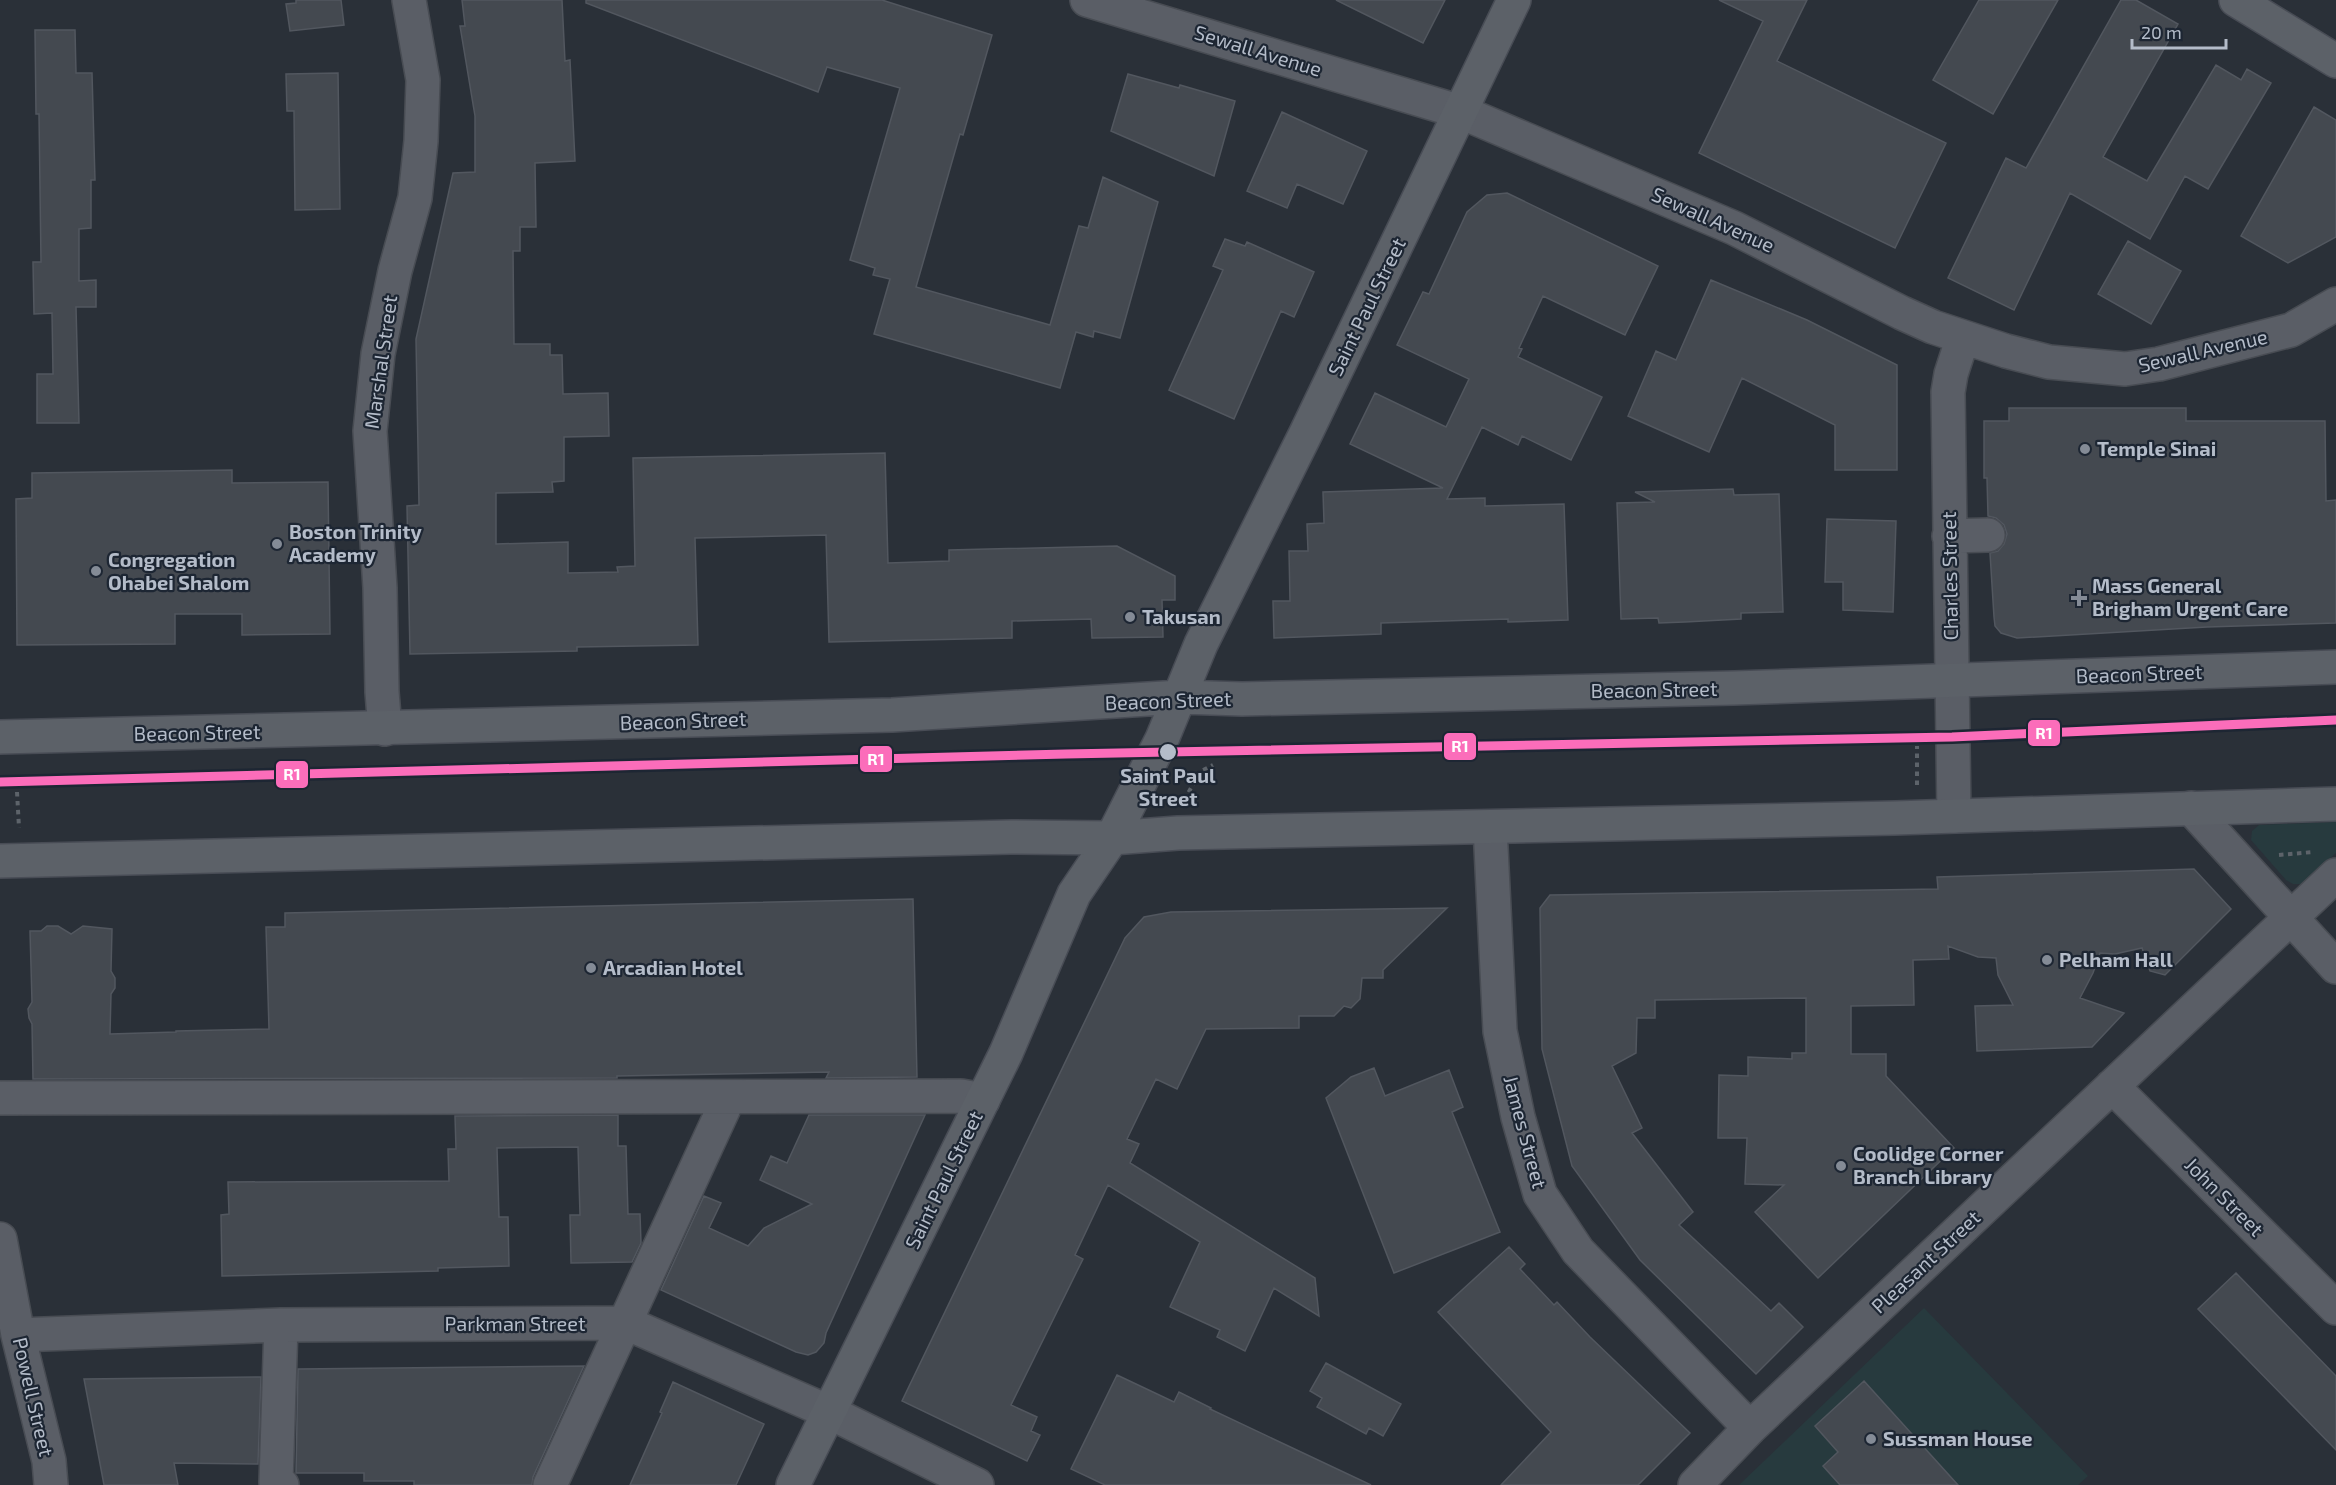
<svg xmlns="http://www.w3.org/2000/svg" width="2336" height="1485" font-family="'Exo 2',sans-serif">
	<rect width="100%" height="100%" fill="#2a3038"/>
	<!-- green -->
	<path fill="#273a3e" d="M2336,822V853L2301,884H2293L2286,880L2251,840L2252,831L2259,825Z
		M1924,1308L2088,1476L2078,1485H1739Z"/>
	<!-- building -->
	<path fill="#444950" stroke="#52575f" stroke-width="1.5" d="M296,0H341L344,25L290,31L286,4L296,3Z
		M462,0H562L565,61L570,60L575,161L535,163L536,227H520V251H513L514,344H550V355H562L563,394L608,393L609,436L564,437V481L552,482L553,492L496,493V544L568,542V573L618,572L617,567L635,566L633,458L885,453L888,563L949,561V550L1117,546L1175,576V600H1162L1163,637L1092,638L1091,619L1012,621V638L829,642L826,535L695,538L698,645L577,647V651L410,654L407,506L419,505L416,339L453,173L475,172V116L460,26H465Z
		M586,0H882L992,35L963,135L960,134L916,287L1050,325L1079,226L1088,228L1103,177L1158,202L1120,338L1094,331L1093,337L1076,332L1060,388L874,334L890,279L873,275L875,268L850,260L900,88L827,67L818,92L586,3Z
		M1336,0H1445L1423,43Z
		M1719,0H1807L1777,61L1946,143L1895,248L1699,153L1763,21Z
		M1979,0H2058L1993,114L1933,80Z
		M2121,0H2136L2178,24L2103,157L2147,181L2216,65L2241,80L2247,69L2271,83L2208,189L2185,176L2150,239L2070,193L2014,310L1948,278L2006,158L2026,168Z
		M35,30H75L76,73H92L95,180H91V228L79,229V281L96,280V307H76L79,423H37V374H53L52,313L34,314L33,262H41L39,114H36Z
		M338,73L340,209L295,210L294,111H287L286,74Z
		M1128,74L1179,88L1180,85L1235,101L1214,176L1111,131Z
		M2314,107L2336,120V237L2288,263L2241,236Z
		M1282,112L1367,151L1343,204L1297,184L1287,208L1247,191Z
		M1507,193L1658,266L1625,335L1543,296L1519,348L1522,349L1518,357L1602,397L1571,460L1522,436L1518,445L1482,427L1447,499L1485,498V506L1564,504L1568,620L1508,622V619L1381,623V634L1274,638L1273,601H1290L1289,551H1308L1307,524L1324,523L1323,492L1443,488L1350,444L1375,393L1446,427L1469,379L1397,345L1423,292L1429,294L1467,212L1487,195Z
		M1225,239L1245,246L1247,242L1314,272L1294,317L1281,311L1234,419L1169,390L1223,270L1213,266Z
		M2128,241L2181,271L2151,324L2098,294Z
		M1711,280L1807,320L1897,365V470H1835V425L1742,378L1709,452L1628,416L1656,351L1676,360Z
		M2009,408H2186V421H2325L2326,501L2336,500V623L2207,627L2017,638L2001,633L1995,626L1994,617L1990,553L1998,551L2004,544L2007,534L2004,525L1996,518L1988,516L1987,478H1984V421H2009Z
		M232,470V483L328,482L330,634L242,635V614H175V644L17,645L16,499L32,498V473Z
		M1733,489L1734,495L1779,494L1783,612L1741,613V619L1685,622L1659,623L1658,618L1621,619L1617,503L1655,502L1635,492Z
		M1827,519L1896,521L1893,612L1843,610V582H1825Z
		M2194,869L2231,909L2165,975L2150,971L2142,948L2115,954L2100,953L2093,973L2080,998L2124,1013L2092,1047L1977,1051L1975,1006L2013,1005L1998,975L1996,958L1978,957L1948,946L1949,959L1913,960L1914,1005L1851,1006V1054H1886V1076L1954,1148L1818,1278L1755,1212L1784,1185L1745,1184L1747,1138H1718L1719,1075L1748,1076V1057L1792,1059V1053H1806V998L1655,1000V1018H1637L1636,1053L1612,1066L1642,1128L1632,1133L1693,1212L1679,1225L1771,1311L1779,1303L1803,1327L1756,1374L1640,1260L1572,1166L1542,1049L1540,908L1550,895L1938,889L1937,877Z
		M913,899L917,1077L826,1078L829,1072L617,1076V1078L33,1079L32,1024L29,1018L28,1009L32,1002L30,931H41L47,926H58L71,934L83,926L112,929L111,971L115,978V988L111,994L110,1034L176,1032V1031L269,1029L266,927H285V913Z
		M1447,908L1383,970V978H1362L1360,999L1351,1008L1344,1006L1334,1016H1299V1028L1206,1029L1177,1089L1156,1079L1127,1139L1139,1144L1130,1163L1315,1278L1319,1316L1274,1288L1245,1351L1217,1337L1220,1330L1170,1307L1200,1242L1108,1185L1075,1255L1083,1259L1011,1405L1037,1417L1031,1431L1040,1435L1027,1461L902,1401L1125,938L1144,917L1171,912Z
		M1374,1068L1385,1096L1449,1070L1463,1107L1452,1112L1500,1232L1394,1273L1326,1098L1351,1077Z
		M618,1115V1146H626L628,1214H640L641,1243L632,1262L571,1263L570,1215H580L578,1147L497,1148L499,1217H508L509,1266L438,1268V1271L222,1276L221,1215L229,1214L228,1182L449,1181L448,1149H456L455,1116Z
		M809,1115H925L826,1333L824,1343L816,1352L808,1355L796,1352L661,1290L704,1196L721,1203L709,1228L748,1246L764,1228L812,1204L760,1180L771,1156L787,1163Z
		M1509,1247L1525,1264L1520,1269L1554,1305L1557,1302L1590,1337L1690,1433L1638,1485H1501L1551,1432L1438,1312Z
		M2236,1273L2336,1376V1450L2198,1309Z
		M1326,1363L1401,1404L1383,1436L1369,1428L1366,1434L1317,1407L1322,1398L1310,1391Z
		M584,1366L533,1477L532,1485H414V1481H364V1473H296L298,1369Z
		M1117,1375L1174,1402L1179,1392L1211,1408L1210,1409L1371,1485H1105L1071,1469Z
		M261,1377L258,1464L174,1463L178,1485H104L84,1379Z
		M1864,1381L1958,1485H1840L1823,1466L1838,1452L1815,1426Z
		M673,1382L764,1424L736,1485H630L662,1413L660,1412Z"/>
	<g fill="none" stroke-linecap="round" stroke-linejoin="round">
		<defs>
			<path id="minor" d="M1087,0L1461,112L1734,228L1902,313L1933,327L2006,351L2049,362L2125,369L2159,364L2291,330L2336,304
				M1949,536L1988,535
				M385,729L382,692L380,588L370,431L378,354L395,271L415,198L421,141L423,80L409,0
				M2191,808L2336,967
				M1954,816L1948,392L1951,374L1963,337
				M1490,827L1500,1031L1518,1117L1540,1194L1578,1251L1750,1428
				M2112,1086L2336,1308
				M0,1098L961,1096L983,1100
				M0,1239L18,1335L49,1461L51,1485
				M281,1325L276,1482L282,1485
				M18,1335L281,1325L626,1323L829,1412L977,1485
				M550,1485L729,1097
				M1695,1485L1750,1428L2336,875"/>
			<path id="major" d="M2236,0L2336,61
				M0,737L892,715L1180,697L1242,699L1734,688L2336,667
				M0,861L1011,837L1112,838L1178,833L1895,818L2336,804
				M793,1485L1006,1053L1074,894L1112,838L1162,739L1201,644L1306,433L1514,0"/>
		</defs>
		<!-- minor casing -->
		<use href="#minor" stroke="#484c53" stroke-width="36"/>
		<!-- major casing -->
		<use href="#major" stroke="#484c55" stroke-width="36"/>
		<!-- path -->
		<path stroke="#5d636a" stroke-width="4" stroke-dasharray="4.5 4.5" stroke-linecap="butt" d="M1917,785V746
			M17,792L19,828
			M1184,800L1201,771L1213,765
			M2279,855L2313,852"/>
		<!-- minor -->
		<use href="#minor" stroke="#5a5e66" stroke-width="33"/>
		<!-- major -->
		<use href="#major" stroke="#5c6168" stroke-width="33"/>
		<defs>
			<path id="rail-1" d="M0,782L1066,754L1952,737L2336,720"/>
		</defs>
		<!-- rail-1 casing -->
		<use href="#rail-1" stroke="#1d2633" stroke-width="14"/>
		<!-- rail-1 -->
		<use href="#rail-1" stroke="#fb6dba" stroke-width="9"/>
	</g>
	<!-- markers -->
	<g fill="#848b96" stroke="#1d2633" stroke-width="2">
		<circle cx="2085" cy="449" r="6"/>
		<circle cx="277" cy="544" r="6"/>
		<circle cx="96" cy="571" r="6"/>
		<path d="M2076 589h6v6h6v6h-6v6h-6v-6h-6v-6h6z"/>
		<circle cx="1130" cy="617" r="6"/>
		<circle cx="2047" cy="960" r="6"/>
		<circle cx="591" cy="968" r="6"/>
		<circle cx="1841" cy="1166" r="6"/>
		<circle cx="1871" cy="1439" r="6"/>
	</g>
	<circle fill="#b4bcc9" stroke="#1d2633" stroke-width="2" cx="1168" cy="752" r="9"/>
	<g text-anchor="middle" stroke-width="4.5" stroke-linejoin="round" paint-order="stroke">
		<!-- street labels -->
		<g font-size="20" fill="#b4bcc9" stroke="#1d2633">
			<text transform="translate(1258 51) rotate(17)" y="7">Sewall Avenue</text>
			<text transform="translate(1713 220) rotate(24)" y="7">Sewall Avenue</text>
			<text transform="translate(1367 307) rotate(-64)" y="7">Saint Paul Street</text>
			<text transform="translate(2203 351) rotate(-13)" y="7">Sewall Avenue</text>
			<text transform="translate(381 362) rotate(-82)" y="7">Marshal Street</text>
			<text transform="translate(1950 576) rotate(-91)" y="7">Charles Street</text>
			<text transform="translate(2139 674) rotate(-2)" y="7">Beacon Street</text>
			<text transform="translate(1654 690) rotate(-1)" y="7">Beacon Street</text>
			<text transform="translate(1168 701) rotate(-2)" y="7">Beacon Street</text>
			<text transform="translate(683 721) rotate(-2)" y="7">Beacon Street</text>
			<text transform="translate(197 733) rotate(-1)" y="7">Beacon Street</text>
			<text transform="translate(1525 1132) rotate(75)" y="7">James Street</text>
			<text transform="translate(944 1180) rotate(-64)" y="7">Saint Paul Street</text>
			<text transform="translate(2224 1197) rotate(45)" y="7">John Street</text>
			<text transform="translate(1926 1262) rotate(-43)" y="7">Pleasant Street</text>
			<text x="515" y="1331">Parkman Street</text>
			<text transform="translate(33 1397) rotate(77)" y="7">Powell Street</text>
		</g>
		<!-- poi labels -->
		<g font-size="20" font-weight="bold" fill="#b4bcc9" stroke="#1d2633" text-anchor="start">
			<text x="2097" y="456">Temple Sinai</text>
			<text x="289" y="539">Boston Trinity<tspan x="289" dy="23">Academy</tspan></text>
			<text x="108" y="567">Congregation<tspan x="108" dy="23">Ohabei Shalom</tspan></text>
			<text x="2092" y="593">Mass General<tspan x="2092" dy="23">Brigham Urgent Care</tspan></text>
			<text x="1142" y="624">Takusan</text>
			<text x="2059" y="967">Pelham Hall</text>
			<text x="603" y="975">Arcadian Hotel</text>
			<text x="1853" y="1161">Coolidge Corner<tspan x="1853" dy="23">Branch Library</tspan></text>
			<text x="1883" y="1446">Sussman House</text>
		</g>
		<!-- stop labels -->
		<g font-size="20" font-weight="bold" fill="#b4bcc9" stroke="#1d2633">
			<text x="1168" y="783">Saint Paul<tspan x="1168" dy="23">Street</tspan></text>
		</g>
	</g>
	<g stroke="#1d2633" stroke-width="2">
		<rect x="2027" y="719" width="34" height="28" rx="6" fill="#fb6dba"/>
		<rect x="1443" y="732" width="34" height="29" rx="6" fill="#fb6dba"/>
		<rect x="859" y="745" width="34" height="28" rx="6" fill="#fb6dba"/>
		<rect x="275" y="760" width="34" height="29" rx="6" fill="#fb6dba"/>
	</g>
	<g font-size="16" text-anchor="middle" font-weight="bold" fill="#fff">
		<text x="2044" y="739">R1</text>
		<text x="1460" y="752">R1</text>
		<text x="876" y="765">R1</text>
		<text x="292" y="780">R1</text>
	</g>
	<!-- scale -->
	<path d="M2132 39v9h94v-9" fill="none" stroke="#b4bcc9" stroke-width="3"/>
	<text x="2141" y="39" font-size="18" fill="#b4bcc9" stroke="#1d2633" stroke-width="4.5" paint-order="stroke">20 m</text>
</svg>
